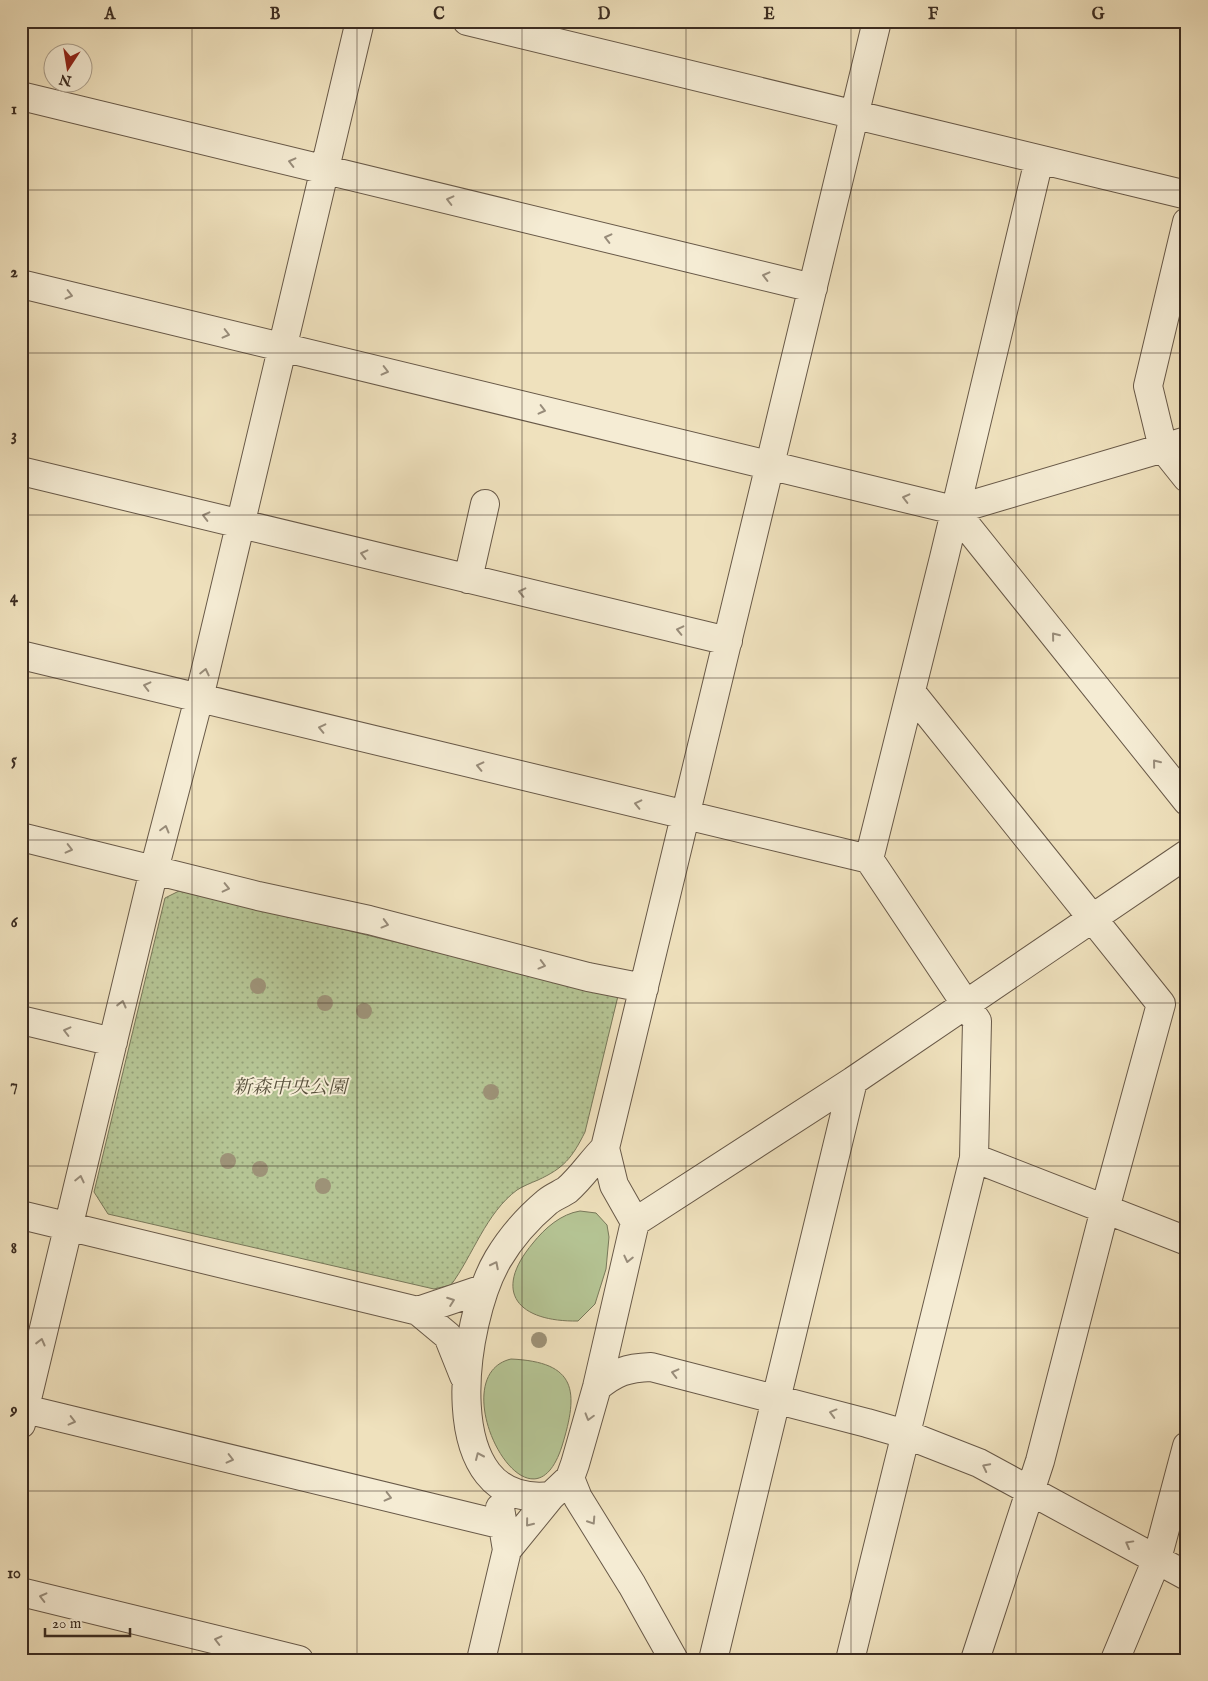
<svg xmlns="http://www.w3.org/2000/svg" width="1208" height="1681" font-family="'IM FELL English','Noto Serif JP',serif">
	<defs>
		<pattern id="park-dots" width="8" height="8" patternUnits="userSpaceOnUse" patternTransform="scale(1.25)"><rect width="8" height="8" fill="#b5c494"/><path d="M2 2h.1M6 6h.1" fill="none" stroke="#949f78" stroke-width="1.8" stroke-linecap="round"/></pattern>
	</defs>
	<rect width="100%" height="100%" fill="#efe1bd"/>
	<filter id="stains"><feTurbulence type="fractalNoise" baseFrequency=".004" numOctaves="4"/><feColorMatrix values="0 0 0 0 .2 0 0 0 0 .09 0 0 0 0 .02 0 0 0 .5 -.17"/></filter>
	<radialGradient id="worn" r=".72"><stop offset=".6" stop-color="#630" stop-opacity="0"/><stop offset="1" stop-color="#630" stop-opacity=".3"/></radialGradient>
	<!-- grass -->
	<path fill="#b5c494" stroke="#78785a" d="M580,1211L596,1213L607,1225L609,1237L606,1269L595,1304L578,1321C519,1322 491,1293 533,1243C545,1228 561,1214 580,1211Z
		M511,1359C577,1362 579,1391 562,1446C529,1550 439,1376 511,1359Z"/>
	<!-- park -->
	<path fill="url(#park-dots)" stroke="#78785a" d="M181,890L618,996L585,1132C572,1158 564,1168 538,1180C531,1183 523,1186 517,1190C486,1213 473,1255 451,1285L434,1289L108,1214L94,1192L165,898Z"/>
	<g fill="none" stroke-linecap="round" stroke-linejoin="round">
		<defs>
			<path id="minor" d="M467,21L1187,195
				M21,96L813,288
				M1187,222L1148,386L1163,448L1187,478
				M21,284L954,510L1187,441
				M21,471L728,641
				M954,510L1187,801
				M468,579L485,504
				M21,655L869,859L977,1021L974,1158L850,1660
				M911,692L1161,1004L1105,1209L1040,1461L975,1660
				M21,837L258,896L369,920L588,977L644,988
				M869,859L944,558L1039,160
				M21,1020L113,1042
				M605,1148C592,1161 581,1178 567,1190C561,1194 553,1197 547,1202C528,1218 511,1237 498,1259C462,1320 433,1510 551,1496L570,1478L575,1464L597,1387L635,1222L614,1185L605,1148L877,21
				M974,1158L1187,1241
				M21,1215L418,1311L448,1336L464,1376
				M635,1222L853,1081L1187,854
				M418,1311L483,1289
				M597,1387C616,1372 626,1368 651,1367L867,1423L905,1434L979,1463L1187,1576
				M21,1408L503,1525
				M21,1424L154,870L199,698L360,21
				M570,1478L578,1498L632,1585L674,1660
				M507,1550L551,1496
				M21,1592L299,1660
				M481,1660L507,1550L500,1508
				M713,1660L853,1081
				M1115,1660L1157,1559L1187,1446"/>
		</defs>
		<!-- minor casing -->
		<use href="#minor" stroke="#685948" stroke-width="30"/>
		<!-- minor -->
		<use href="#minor" stroke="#f5ecd4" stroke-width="28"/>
	</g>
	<!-- trees -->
	<g fill="#9d9277">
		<circle cx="258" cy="986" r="8"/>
		<circle cx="325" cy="1003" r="8"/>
		<circle cx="364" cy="1011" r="8"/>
		<circle cx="491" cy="1092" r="8"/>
		<circle cx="228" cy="1161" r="8"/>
		<circle cx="260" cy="1169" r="8"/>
		<circle cx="323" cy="1186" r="8"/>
		<circle cx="539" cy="1340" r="8"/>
	</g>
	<!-- one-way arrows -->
	<defs><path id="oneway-chevron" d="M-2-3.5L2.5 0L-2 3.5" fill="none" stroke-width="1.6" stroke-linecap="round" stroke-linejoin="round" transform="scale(1.25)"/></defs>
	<g stroke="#988c7a">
		<use href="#oneway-chevron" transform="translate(292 162) rotate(-166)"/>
		<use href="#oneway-chevron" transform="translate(450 200) rotate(-166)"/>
		<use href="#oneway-chevron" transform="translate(608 238) rotate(-166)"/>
		<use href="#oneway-chevron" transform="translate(766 276) rotate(-166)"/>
		<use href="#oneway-chevron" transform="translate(69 295) rotate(14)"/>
		<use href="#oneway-chevron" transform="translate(226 334) rotate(14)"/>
		<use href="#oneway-chevron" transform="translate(385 371) rotate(14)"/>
		<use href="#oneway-chevron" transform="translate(542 410) rotate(14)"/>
		<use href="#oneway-chevron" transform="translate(906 498) rotate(-166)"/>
		<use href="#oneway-chevron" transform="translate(206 516) rotate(-166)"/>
		<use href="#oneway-chevron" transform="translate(364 554) rotate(-166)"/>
		<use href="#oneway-chevron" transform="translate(522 592) rotate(-167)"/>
		<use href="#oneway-chevron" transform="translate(680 630) rotate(-167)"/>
		<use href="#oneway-chevron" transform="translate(1055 636) rotate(-129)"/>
		<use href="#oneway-chevron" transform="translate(205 672) rotate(-77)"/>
		<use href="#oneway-chevron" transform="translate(147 686) rotate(-166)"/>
		<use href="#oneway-chevron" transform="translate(322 728) rotate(-167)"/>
		<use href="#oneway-chevron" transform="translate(1156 763) rotate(-129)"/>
		<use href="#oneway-chevron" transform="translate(480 766) rotate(-167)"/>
		<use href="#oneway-chevron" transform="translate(638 804) rotate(-167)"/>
		<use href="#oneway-chevron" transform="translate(165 829) rotate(-75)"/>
		<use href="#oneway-chevron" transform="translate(69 849) rotate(14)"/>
		<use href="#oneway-chevron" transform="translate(226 888) rotate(13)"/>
		<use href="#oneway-chevron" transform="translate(385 924) rotate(15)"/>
		<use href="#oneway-chevron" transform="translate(542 965) rotate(15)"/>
		<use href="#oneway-chevron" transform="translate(122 1004) rotate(-76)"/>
		<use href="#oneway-chevron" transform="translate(67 1031) rotate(-166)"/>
		<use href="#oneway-chevron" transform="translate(80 1179) rotate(-77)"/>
		<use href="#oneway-chevron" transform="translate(628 1259) rotate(103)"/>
		<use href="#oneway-chevron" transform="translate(495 1265) rotate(-63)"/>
		<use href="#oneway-chevron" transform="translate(451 1301) rotate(-20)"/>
		<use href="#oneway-chevron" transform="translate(41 1342) rotate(-76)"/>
		<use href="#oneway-chevron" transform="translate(675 1373) rotate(-166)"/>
		<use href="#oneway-chevron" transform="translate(833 1413) rotate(-165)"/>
		<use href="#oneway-chevron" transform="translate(589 1417) rotate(106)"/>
		<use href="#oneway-chevron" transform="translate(72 1421) rotate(14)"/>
		<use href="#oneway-chevron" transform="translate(479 1456) rotate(-114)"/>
		<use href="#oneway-chevron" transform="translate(230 1459) rotate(14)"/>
		<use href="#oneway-chevron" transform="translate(986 1467) rotate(-153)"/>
		<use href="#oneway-chevron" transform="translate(388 1497) rotate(14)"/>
		<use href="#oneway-chevron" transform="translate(592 1521) rotate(57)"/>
		<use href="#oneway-chevron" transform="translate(529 1523) rotate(129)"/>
		<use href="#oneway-chevron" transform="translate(1129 1544) rotate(-151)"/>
		<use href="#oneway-chevron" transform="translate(43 1597) rotate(-166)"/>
		<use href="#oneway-chevron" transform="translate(218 1640) rotate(-166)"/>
	</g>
	<!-- grid -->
	<path fill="none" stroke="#3b2c21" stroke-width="1" stroke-opacity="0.55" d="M192,21V1660M357,21V1660M522,21V1660M686,21V1660M851,21V1660M1016,21V1660M21,190H1187M21,353H1187M21,515H1187M21,678H1187M21,840H1187M21,1003H1187M21,1166H1187M21,1328H1187M21,1491H1187"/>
	<g text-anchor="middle" stroke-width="4" stroke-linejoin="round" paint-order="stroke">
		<!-- park labels -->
		<g font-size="19" font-style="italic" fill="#5a523e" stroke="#f5ecd4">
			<text x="290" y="1093">新森中央公園</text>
		</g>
	</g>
	<!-- margin -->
	<rect width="1208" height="1681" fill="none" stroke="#efe1bd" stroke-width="55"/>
	<!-- north arrow -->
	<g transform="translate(68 68) rotate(192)"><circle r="24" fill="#f5ecd4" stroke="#ab9f8c"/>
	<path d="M0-4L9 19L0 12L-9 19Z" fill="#8f2418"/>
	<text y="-8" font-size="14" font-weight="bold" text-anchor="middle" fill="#3b2c21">N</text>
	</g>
	<!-- scale -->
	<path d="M45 1628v8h85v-8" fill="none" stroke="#3b2c21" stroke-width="2.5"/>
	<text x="52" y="1628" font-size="15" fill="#3b2c21" stroke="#f5ecd4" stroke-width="4" paint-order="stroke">20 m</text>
	<rect x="28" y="28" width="1152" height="1626" fill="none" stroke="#3b2c21" stroke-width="2"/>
	<g font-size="16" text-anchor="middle" font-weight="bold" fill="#3b2c21">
		<text x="110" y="19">A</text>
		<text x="275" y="19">B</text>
		<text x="439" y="19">C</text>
		<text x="604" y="19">D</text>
		<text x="769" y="19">E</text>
		<text x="933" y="19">F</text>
		<text x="1098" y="19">G</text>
		<text x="14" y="114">1</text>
		<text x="14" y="277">2</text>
		<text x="14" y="440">3</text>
		<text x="14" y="602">4</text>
		<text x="14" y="765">5</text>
		<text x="14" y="927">6</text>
		<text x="14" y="1090">7</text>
		<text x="14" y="1253">8</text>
		<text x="14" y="1415">9</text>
		<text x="14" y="1578">10</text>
	</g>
	<rect width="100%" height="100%" filter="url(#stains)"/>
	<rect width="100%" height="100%" fill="url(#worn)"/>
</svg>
